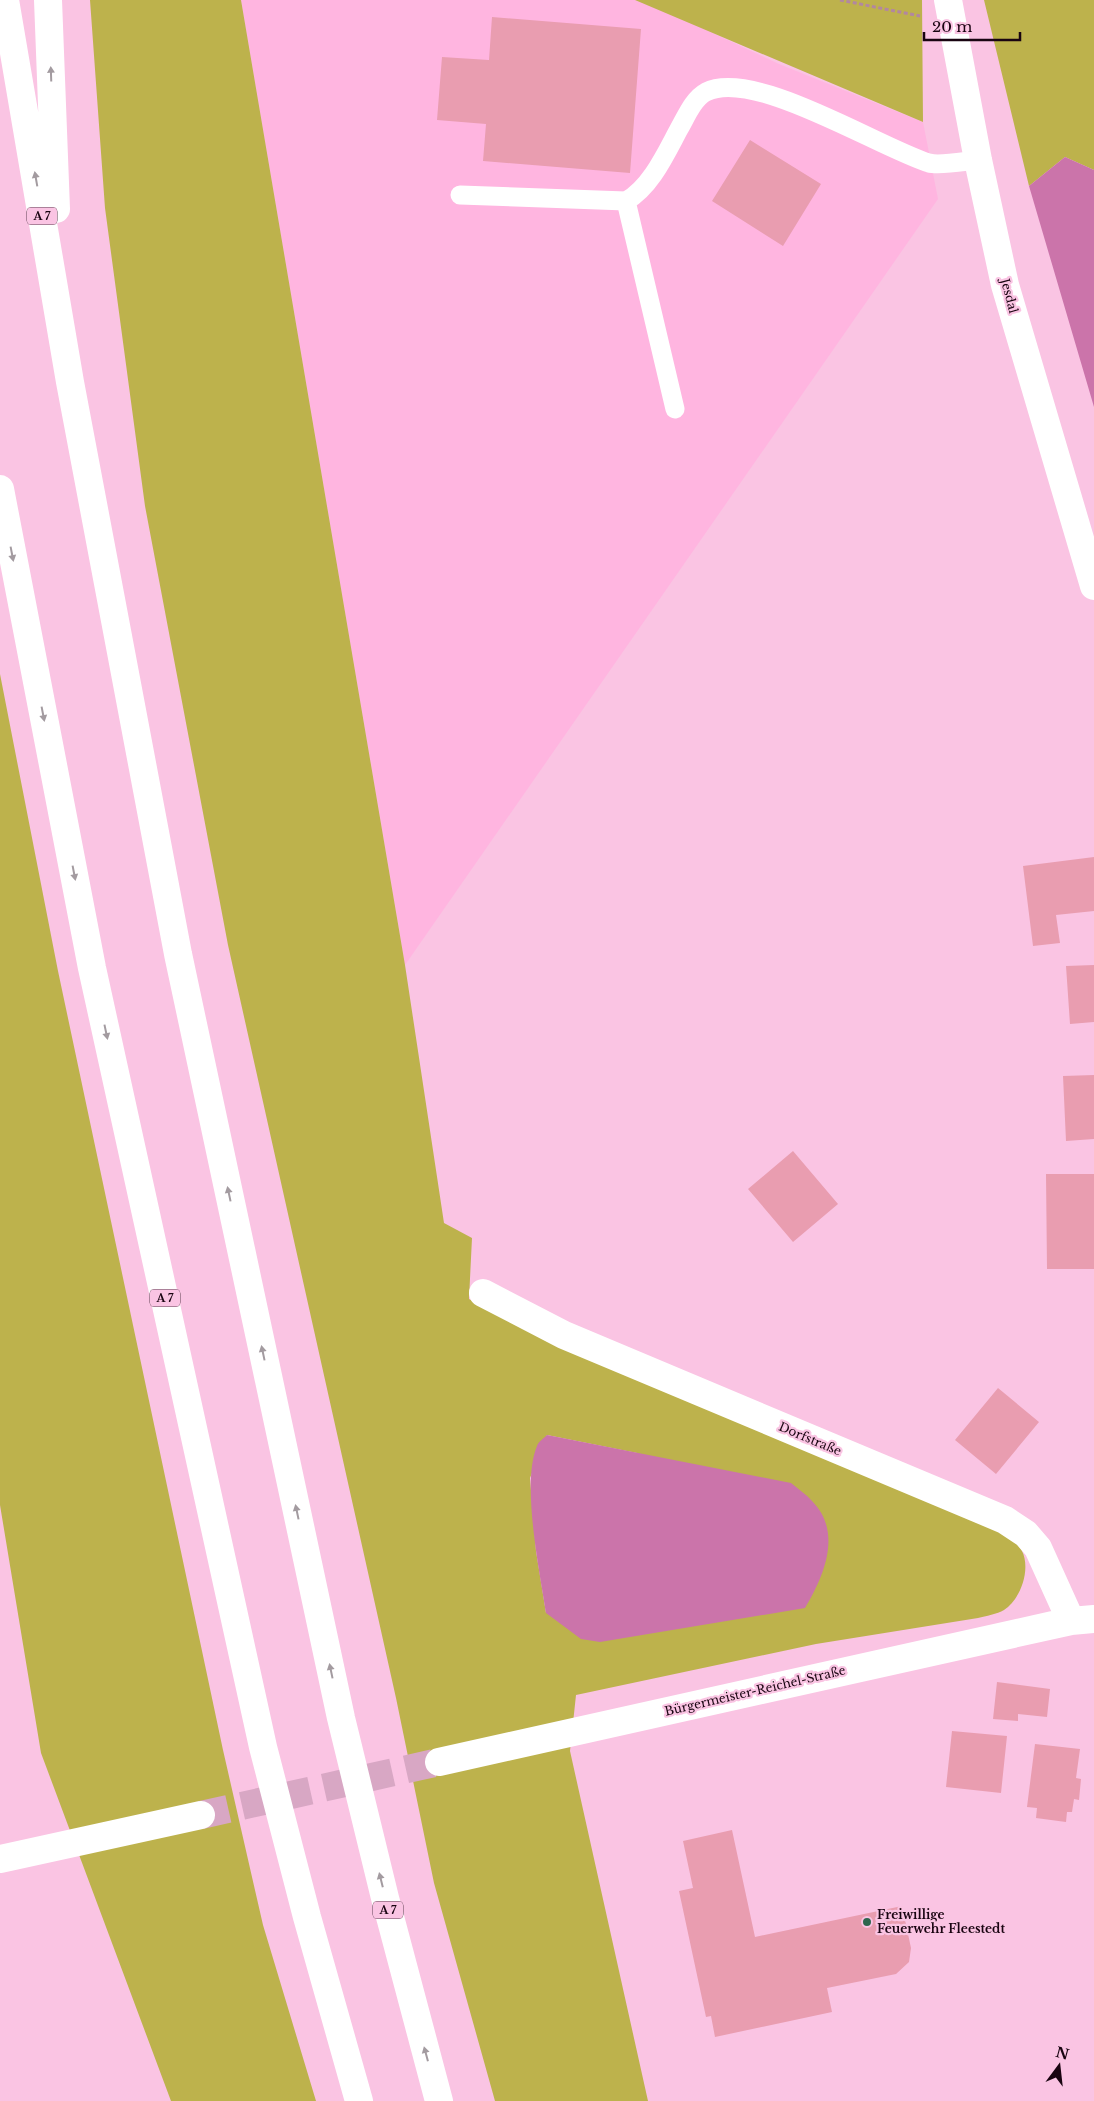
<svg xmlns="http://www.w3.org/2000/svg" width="1094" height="2101" font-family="'Libre Baskerville',serif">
	<rect width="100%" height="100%" fill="#fac4e3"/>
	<!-- built -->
	<path fill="#ffb5e0" d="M241,0H642L779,64L923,122L938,199L405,965Z"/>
	<!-- green -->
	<path fill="#bdb24c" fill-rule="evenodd" d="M90,0H241L405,965L444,1223L472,1238L469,1299L534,1333L995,1528C1004,1534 1016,1540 1022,1551C1031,1569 1021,1599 1004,1610C997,1614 986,1616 978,1618L816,1644L576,1695L570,1751L648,2101H495L434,1883L396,1698L228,945L145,506L105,208ZM547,1435L637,1453L546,1613L536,1551L530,1478Z
		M635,0H922L923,122Z
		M984,0H1094V170L1065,157L1029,186Z
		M0,674L58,971L223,1750L263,1925L316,2101H171L41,1753L0,1505Z"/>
	<!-- water -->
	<path fill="#cb74aa" d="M1065,157L1094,170V407L1029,186Z
		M547,1435L791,1483C798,1489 806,1494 812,1501C843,1532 824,1576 805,1608L600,1642L581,1639L546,1613C540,1573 521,1483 537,1446C538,1442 544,1438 547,1435Z"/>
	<!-- building -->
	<path fill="#e99db0" d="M492,17L641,29L630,173L483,161L486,124L437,120L442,57L489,60Z
		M750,140L821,184L783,246L712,201Z
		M1094,857V911L1056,915L1060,943L1033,946L1023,866Z
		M1094,965V1022L1070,1024L1066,966Z
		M1094,1075V1139L1066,1141L1063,1076Z
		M793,1151L838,1204L793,1242L748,1189Z
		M1046,1174H1094V1269H1047Z
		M998,1388L1039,1422L996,1474L955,1440Z
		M997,1682L1050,1689L1047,1717L1018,1714V1721L993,1719Z
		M952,1731L1007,1736L1001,1793L946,1787Z
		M1035,1744L1080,1749L1076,1778L1081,1779L1079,1800L1074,1799L1072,1812H1067L1066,1822L1036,1818L1037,1808L1027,1807Z
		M732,1830L755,1937L902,1906L911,1948L909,1962L896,1974L827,1988L832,2012L715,2037L711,2016L706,2017L679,1891L693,1888L683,1841Z"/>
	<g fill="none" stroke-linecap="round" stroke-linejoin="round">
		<!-- street-tunnel -->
		<path stroke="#d8a7c4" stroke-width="28" stroke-dasharray="28 14" stroke-linecap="butt" d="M201,1815L439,1762"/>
		<!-- path -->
		<path stroke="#b287a0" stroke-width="3" stroke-dasharray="4 2.5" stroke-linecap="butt" d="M840,0L920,16"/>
		<!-- lane -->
		<path stroke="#fff" stroke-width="19" d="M460,195L626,201C651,187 666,153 679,129C686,117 693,99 706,92C754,68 878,147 929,163C940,166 966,161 978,160
			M626,201L675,409"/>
		<!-- street -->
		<path stroke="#fff" stroke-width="28" d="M948,0L978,160L1005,285L1094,586
			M483,1293L564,1335L1005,1520L1026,1534L1038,1548L1071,1621
			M439,1762L1071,1621L1094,1619
			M0,1859L201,1815"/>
		<!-- highway -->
		<path stroke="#fff" stroke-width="28" d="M5,0L70,382L178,954L341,1718L385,1898L439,2101
			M48,0L56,209
			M0,489L92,968L263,1747L307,1917L359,2101"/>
	</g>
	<!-- one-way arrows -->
	<defs><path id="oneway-solid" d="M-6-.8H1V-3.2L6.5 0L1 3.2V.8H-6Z" transform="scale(1.25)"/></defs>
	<g fill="#a39ba0">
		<use href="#oneway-solid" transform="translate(51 74) rotate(-92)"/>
		<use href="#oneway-solid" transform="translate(36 179) rotate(-100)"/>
		<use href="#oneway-solid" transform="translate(12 554) rotate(79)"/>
		<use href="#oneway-solid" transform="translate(43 714) rotate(79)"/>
		<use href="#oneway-solid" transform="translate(74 873) rotate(79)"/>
		<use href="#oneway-solid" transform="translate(106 1032) rotate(78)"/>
		<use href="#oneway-solid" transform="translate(229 1194) rotate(-102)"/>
		<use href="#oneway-solid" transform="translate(263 1353) rotate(-102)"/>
		<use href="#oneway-solid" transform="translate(297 1512) rotate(-102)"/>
		<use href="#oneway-solid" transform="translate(331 1671) rotate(-102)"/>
		<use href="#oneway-solid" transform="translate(381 1880) rotate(-104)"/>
		<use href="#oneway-solid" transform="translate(426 2054) rotate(-105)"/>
	</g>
	<!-- markers -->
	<circle fill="#2e664e" stroke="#fac4e3" stroke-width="2" cx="867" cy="1922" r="5"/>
	<g text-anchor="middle" stroke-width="4.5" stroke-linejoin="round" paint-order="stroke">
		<!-- shield labels -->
		<g fill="#fac4e3" stroke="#5c3e50" stroke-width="1">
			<rect x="27" y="207.5" width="30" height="17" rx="4"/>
			<rect x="150" y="1289.5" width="30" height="17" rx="4"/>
			<rect x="373" y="1901.5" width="30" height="17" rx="4"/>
		</g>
		<g font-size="11" font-weight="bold" fill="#190411">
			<text x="42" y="220">A 7</text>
			<text x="165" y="1302">A 7</text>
			<text x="388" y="1914">A 7</text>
		</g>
		<!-- street labels -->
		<g font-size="12" fill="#190411" stroke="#fac4e3">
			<text transform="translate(1009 296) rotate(75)" y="4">Jesdal</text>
			<text transform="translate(810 1439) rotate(23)" y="4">Dorfstraße</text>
			<text transform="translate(755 1691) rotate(-13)" y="4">Bürgermeister-Reichel-Straße</text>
		</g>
		<!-- poi labels -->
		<g font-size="12" font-weight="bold" fill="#190411" stroke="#fac4e3" text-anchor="start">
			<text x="877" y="1919">Freiwillige<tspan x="877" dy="14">Feuerwehr Fleestedt</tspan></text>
		</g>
	</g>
	<!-- north arrow -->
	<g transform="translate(1059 2066) rotate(15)" stroke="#fac4e3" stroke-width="4" paint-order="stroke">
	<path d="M0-4L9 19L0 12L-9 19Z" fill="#190411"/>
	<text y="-8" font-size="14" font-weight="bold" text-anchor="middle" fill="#190411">N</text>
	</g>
	<!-- scale -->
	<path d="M924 32v8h96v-8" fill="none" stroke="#190411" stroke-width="2.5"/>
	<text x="932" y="32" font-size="15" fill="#190411" stroke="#fac4e3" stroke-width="4" paint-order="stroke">20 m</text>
</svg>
